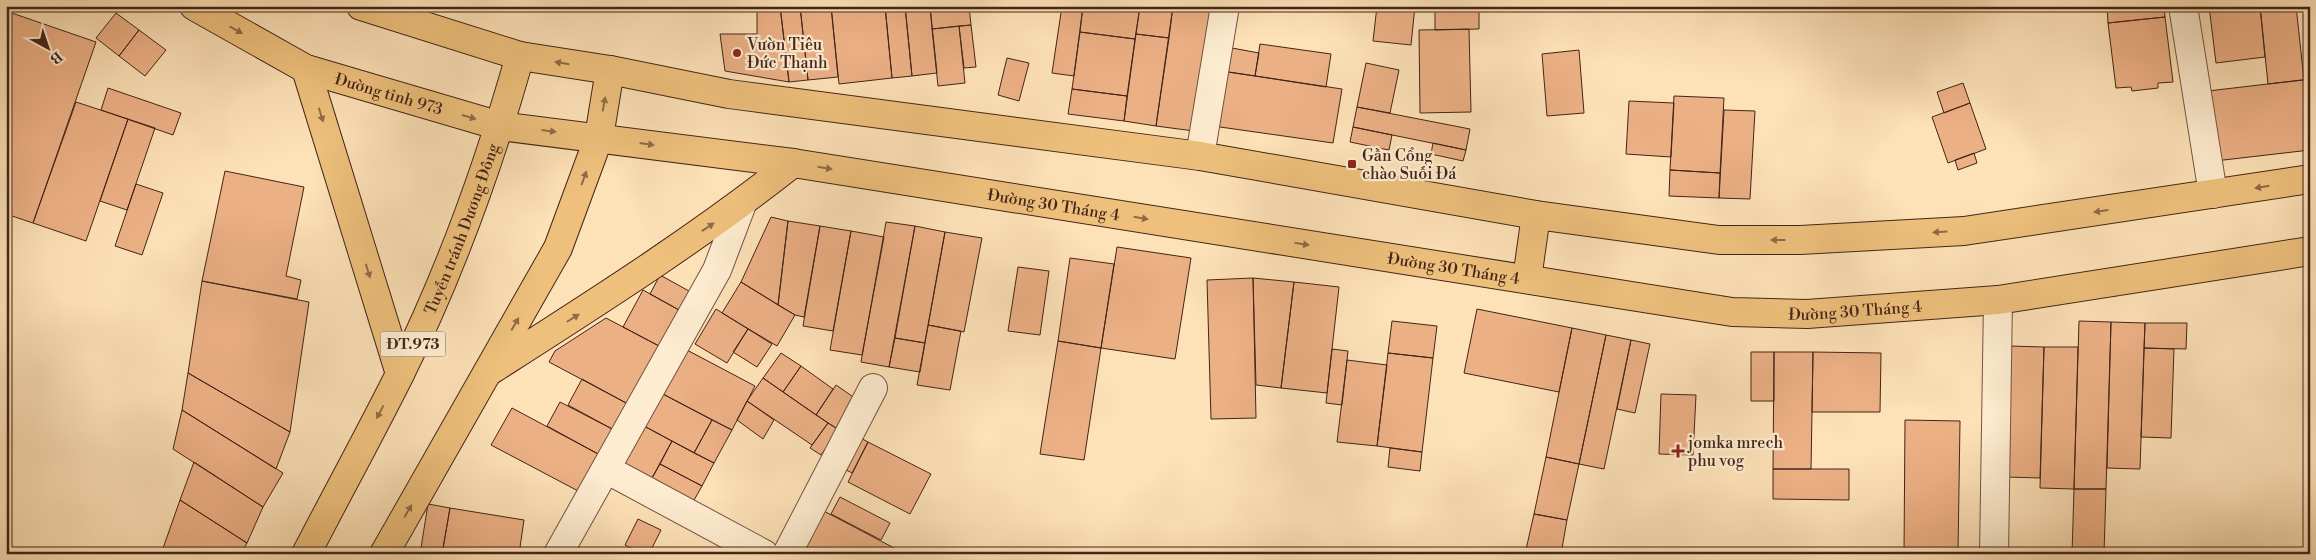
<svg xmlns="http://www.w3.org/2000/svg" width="2316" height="560" font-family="'Libre Bodoni',serif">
	<rect width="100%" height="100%" fill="#fde1b7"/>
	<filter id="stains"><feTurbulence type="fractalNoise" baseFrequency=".004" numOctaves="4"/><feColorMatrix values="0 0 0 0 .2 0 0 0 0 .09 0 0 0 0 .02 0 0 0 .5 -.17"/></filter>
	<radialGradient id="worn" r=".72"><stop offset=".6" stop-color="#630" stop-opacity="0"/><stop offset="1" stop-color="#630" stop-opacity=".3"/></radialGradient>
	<!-- building -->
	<path fill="#ecb085" stroke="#432419" d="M757,6H780L789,82L725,71L720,34H757Z
		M780,6H800L808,80L789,82Z
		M800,6H831L838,77L808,80Z
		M831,6H885L892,78L839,84Z
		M885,6H905L912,76L892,78Z
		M905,6H930L937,73L912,76Z
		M930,6H969L971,25L932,29Z
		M1062,6H1083L1074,76L1052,73Z
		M1083,6H1140L1135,39L1080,32Z
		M1140,6H1173L1169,38L1136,34Z
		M1173,6H1212L1194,131L1156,126Z
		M1377,6H1415L1411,45L1373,41Z
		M1435,6H1479V29L1435,30Z
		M2107,6H2164L2165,17L2108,23Z
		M2209,6H2260L2265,57L2216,63Z
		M2260,6H2296L2304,80L2268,84Z
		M6,11L96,42L33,223L6,214Z
		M116,13L139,30L119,56L96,38Z
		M2165,17L2173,82L2158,83V88L2132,91L2131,87L2116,88L2108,23Z
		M971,25L976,67L964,68L959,26Z
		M959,26L965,83L938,86L932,29Z
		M1469,29L1471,112L1420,113L1419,30Z
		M139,30L166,50L145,76L119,56Z
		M1080,32L1135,39L1127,96L1072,89Z
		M1136,34L1169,38L1156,126L1124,121Z
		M1260,44L1331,54L1326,87L1255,76Z
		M1232,48L1259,53L1255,76L1228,72Z
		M1579,50L1584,113L1547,116L1542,54Z
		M1007,58L1029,63L1019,101L998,95Z
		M1366,63L1399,70L1390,113L1357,107Z
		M1222,71L1342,89L1333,143L1213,126Z
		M2310,79V150L2215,161L2208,91Z
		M1963,83L1970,103L1944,113L1937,92Z
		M108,88L181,113L173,135L101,110Z
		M1072,89L1127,96L1124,121L1068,114Z
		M1674,96L1724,98L1720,173L1670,170Z
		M1629,101L1674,103L1671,157L1626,154Z
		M76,102L128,119L86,241L33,223Z
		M1970,103L1986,149L1948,163L1932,117Z
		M1357,107L1470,129L1466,150L1353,127Z
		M1724,110L1755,111L1750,199L1719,198Z
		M128,119L155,128L127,210L100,201Z
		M1353,127L1392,135L1389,150L1350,142Z
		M1433,143L1466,150L1463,161L1431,154Z
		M1974,153L1977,163L1958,170L1955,160Z
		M1670,170L1720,173L1719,198L1669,196Z
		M225,171L304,187L286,276L301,280L297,299L202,281Z
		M136,184L163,193L142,255L115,246Z
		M771,217L788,221L778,305L741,282Z
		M788,221L820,226L804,317L795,315L778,305Z
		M886,222L915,226L889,367L861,362Z
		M820,226L851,231L833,331L803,326Z
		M915,226L945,232L925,343L895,338Z
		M851,231L884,237L862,355L830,350Z
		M945,232L982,238L964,332L928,325Z
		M1117,247L1191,258L1175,359L1101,348Z
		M1070,258L1114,264L1101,348L1058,341Z
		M1018,267L1049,271L1040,335L1008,331Z
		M660,275L689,291L679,310L650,294Z
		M1253,278L1256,418L1211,419L1207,280Z
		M1253,278L1294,282L1281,388L1256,385Z
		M202,281L309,302L290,432L188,373Z
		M741,282L795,315L777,346L722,313Z
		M1294,282L1339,287L1327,393L1281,388Z
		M643,290L679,310L659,346L623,327Z
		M716,309L748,329L727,363L695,344Z
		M1477,309L1572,328L1559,392L1464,373Z
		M606,318L659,346L628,404L549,362L555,351Z
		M1392,321L1437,326L1433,358L1388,353Z
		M2079,321L2111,322L2106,489H2074Z
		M2111,322L2145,323L2140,469L2107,468Z
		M2145,323H2187L2186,349L2144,348Z
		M928,325L961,331L950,390L917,385Z
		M1572,328L1606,335L1579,464L1546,457Z
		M748,329L772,344L757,367L733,352Z
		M1606,335L1631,340L1604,469L1579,464Z
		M895,338L925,343L920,372L889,367Z
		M1631,340L1650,344L1635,413L1617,409Z
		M1058,341L1101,348L1084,460L1040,454Z
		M2010,346L2044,347L2040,478L2007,477Z
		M2044,347H2078L2074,489L2040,488Z
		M2144,348L2174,349L2171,438L2141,437Z
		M685,349L755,386L732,430L661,393Z
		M1332,349L1348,351L1342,405L1326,403Z
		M1751,352H1774V401H1751Z
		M1774,352H1813L1811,469H1773Z
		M1813,352L1881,353L1880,412H1812Z
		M781,353L801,366L783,392L763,378Z
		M1388,353L1433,358L1422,452L1377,446Z
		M1347,360L1387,365L1377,446L1337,442Z
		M801,366L833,389L816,415L783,392Z
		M188,373L290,432L276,469L182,410Z
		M763,378L828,423L812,445L747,401Z
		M582,379L628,404L614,430L568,405Z
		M836,385L859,401L839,430L816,415Z
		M661,393L712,420L694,453L644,426Z
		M1661,394L1696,395L1693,455L1659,454Z
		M747,401L774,420L763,439L737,420Z
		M560,402L614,430L600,455L547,426Z
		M512,408L600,455L580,492L491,445Z
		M182,410L283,473L263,507L173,449Z
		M712,420L732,430L714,463L694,453Z
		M1905,420L1960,421L1958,554H1904Z
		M828,423L839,430L821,455L810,448Z
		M644,426L672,441L646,489L618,474Z
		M855,435L868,442L852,473L839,466Z
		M672,441L714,463L702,486L660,464Z
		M868,442L931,474L910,514L848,482Z
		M1390,448L1422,452L1420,471L1388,467Z
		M1546,457L1579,464L1567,520L1534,514Z
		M194,462L263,507L247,543L180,500Z
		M660,464L702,486L688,511L646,489Z
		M1773,469H1849V500L1773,499Z
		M2074,489H2106L2104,554H2072Z
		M840,497L890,523L881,540L831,514Z
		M180,500L247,543L241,554H161Z
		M428,504L450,508L442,554H420Z
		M450,508L524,520L519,554H442Z
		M820,509L896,549L893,554H796Z
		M1534,514L1567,520L1561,554H1525Z
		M638,519L661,530L649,554H642L625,545Z
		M724,544L743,554H719Z"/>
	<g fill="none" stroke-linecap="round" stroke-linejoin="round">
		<defs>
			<path id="minor" d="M2183,6L2213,194
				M1200,156L1225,6
				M606,469L764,554
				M558,554L717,270L742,204
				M787,554L873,388
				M1994,554L1998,300"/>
			<g id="major">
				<path id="s1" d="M194,6L306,69L500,126L793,163L1732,312L1807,314L1998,300L2310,251"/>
				<path d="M361,6L520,56L610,70L729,94L1200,156L1536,215L1719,240H1800L1964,231L2310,179"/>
				<path d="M306,69L400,374"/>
				<path d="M1527,279L1536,215"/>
				<path d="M491,370C594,304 697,239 793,163"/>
				<path id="s2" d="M306,554C337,494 369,436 399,376C450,274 489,165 520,56"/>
				<path d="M384,554L558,248L599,137L610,70"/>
			</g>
		</defs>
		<!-- minor casing -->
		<use href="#minor" stroke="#725340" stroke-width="30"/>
		<!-- major casing -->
		<use href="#major" stroke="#432419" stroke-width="30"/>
		<!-- minor -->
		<use href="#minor" stroke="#feecd0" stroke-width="28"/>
		<!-- major -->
		<use href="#major" stroke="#eec07c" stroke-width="28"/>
	</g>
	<!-- one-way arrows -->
	<defs><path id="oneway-solid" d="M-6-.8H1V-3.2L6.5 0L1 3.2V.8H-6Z" transform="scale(1.25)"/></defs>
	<g fill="#906a46">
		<use href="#oneway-solid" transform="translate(236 30) rotate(29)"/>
		<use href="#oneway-solid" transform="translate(562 63) rotate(-171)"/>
		<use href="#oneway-solid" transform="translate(604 104) rotate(-80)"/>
		<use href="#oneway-solid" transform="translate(321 115) rotate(73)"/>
		<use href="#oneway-solid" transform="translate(469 117) rotate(16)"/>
		<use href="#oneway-solid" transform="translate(549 131) rotate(7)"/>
		<use href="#oneway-solid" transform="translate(647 144) rotate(8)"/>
		<use href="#oneway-solid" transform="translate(825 168) rotate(9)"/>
		<use href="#oneway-solid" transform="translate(584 178) rotate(-70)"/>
		<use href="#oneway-solid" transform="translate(2262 187) rotate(171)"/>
		<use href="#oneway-solid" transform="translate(2101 211) rotate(172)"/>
		<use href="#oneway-solid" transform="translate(1141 218) rotate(9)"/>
		<use href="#oneway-solid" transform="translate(708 227) rotate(-34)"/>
		<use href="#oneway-solid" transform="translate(1940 232) rotate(177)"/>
		<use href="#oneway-solid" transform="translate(1778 240) rotate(-180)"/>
		<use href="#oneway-solid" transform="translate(1302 244) rotate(9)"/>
		<use href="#oneway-solid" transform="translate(368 271) rotate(73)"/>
		<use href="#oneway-solid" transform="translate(573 318) rotate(-32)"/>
		<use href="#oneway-solid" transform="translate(515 324) rotate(-60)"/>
		<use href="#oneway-solid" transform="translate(380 412) rotate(118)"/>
		<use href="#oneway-solid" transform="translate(408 511) rotate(-60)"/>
	</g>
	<!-- markers -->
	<g fill="#8f2418" stroke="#feecd0" stroke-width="2">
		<circle cx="737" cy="53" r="5"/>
		<rect x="1347" y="159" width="10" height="10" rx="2.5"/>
		<path d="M1675.5 443.5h5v5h5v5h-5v5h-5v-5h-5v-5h5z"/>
	</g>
	<g text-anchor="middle" stroke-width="4.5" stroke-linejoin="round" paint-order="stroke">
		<!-- shield labels -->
		<rect fill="#feecd0" stroke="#7b6050" stroke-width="1" x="380.5" y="331.5" width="65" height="25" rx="4"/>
		<g font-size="15" font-weight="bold" fill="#432419">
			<text x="413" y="349">ĐT.973</text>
		</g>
		<!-- poi labels -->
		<g font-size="16" fill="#432419" stroke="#feecd0" text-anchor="start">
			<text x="747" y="50">Vườn Tiêu<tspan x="747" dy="18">Đức Thạnh</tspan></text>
			<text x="1362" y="161">Gần Cổng<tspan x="1362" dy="18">chào Suối Đá</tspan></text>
			<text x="1688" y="448">jomka mrech<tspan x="1688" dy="18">phu vog</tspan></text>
		</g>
		<!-- street labels -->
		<g font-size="16" fill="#432419" stroke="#feecd0">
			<text dy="6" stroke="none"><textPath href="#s1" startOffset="215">Đường tỉnh 973</textPath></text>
			<text dy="6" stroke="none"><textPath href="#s1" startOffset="890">Đường 30 Tháng 4</textPath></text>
			<text dy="6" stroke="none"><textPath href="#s2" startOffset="361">Tuyến tránh Dương Đông</textPath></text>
			<text dy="6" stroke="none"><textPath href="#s1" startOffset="1295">Đường 30 Tháng 4</textPath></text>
			<text dy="6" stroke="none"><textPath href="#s1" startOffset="1700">Đường 30 Tháng 4</textPath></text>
		</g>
	</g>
	<!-- margin -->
	<rect width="2316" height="560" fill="none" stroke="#fde1b7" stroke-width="25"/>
	<rect x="8" y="8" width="2301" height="545" fill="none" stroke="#432419" stroke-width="2.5"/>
	<rect x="12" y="12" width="2291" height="535" fill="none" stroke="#432419"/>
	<!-- north arrow -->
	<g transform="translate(48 48) rotate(140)" stroke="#feecd0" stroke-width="4" paint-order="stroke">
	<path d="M0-4L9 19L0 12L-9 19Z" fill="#432419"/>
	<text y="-8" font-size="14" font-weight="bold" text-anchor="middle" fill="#432419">B</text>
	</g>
	<rect width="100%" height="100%" filter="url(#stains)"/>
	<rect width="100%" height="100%" fill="url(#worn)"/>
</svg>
